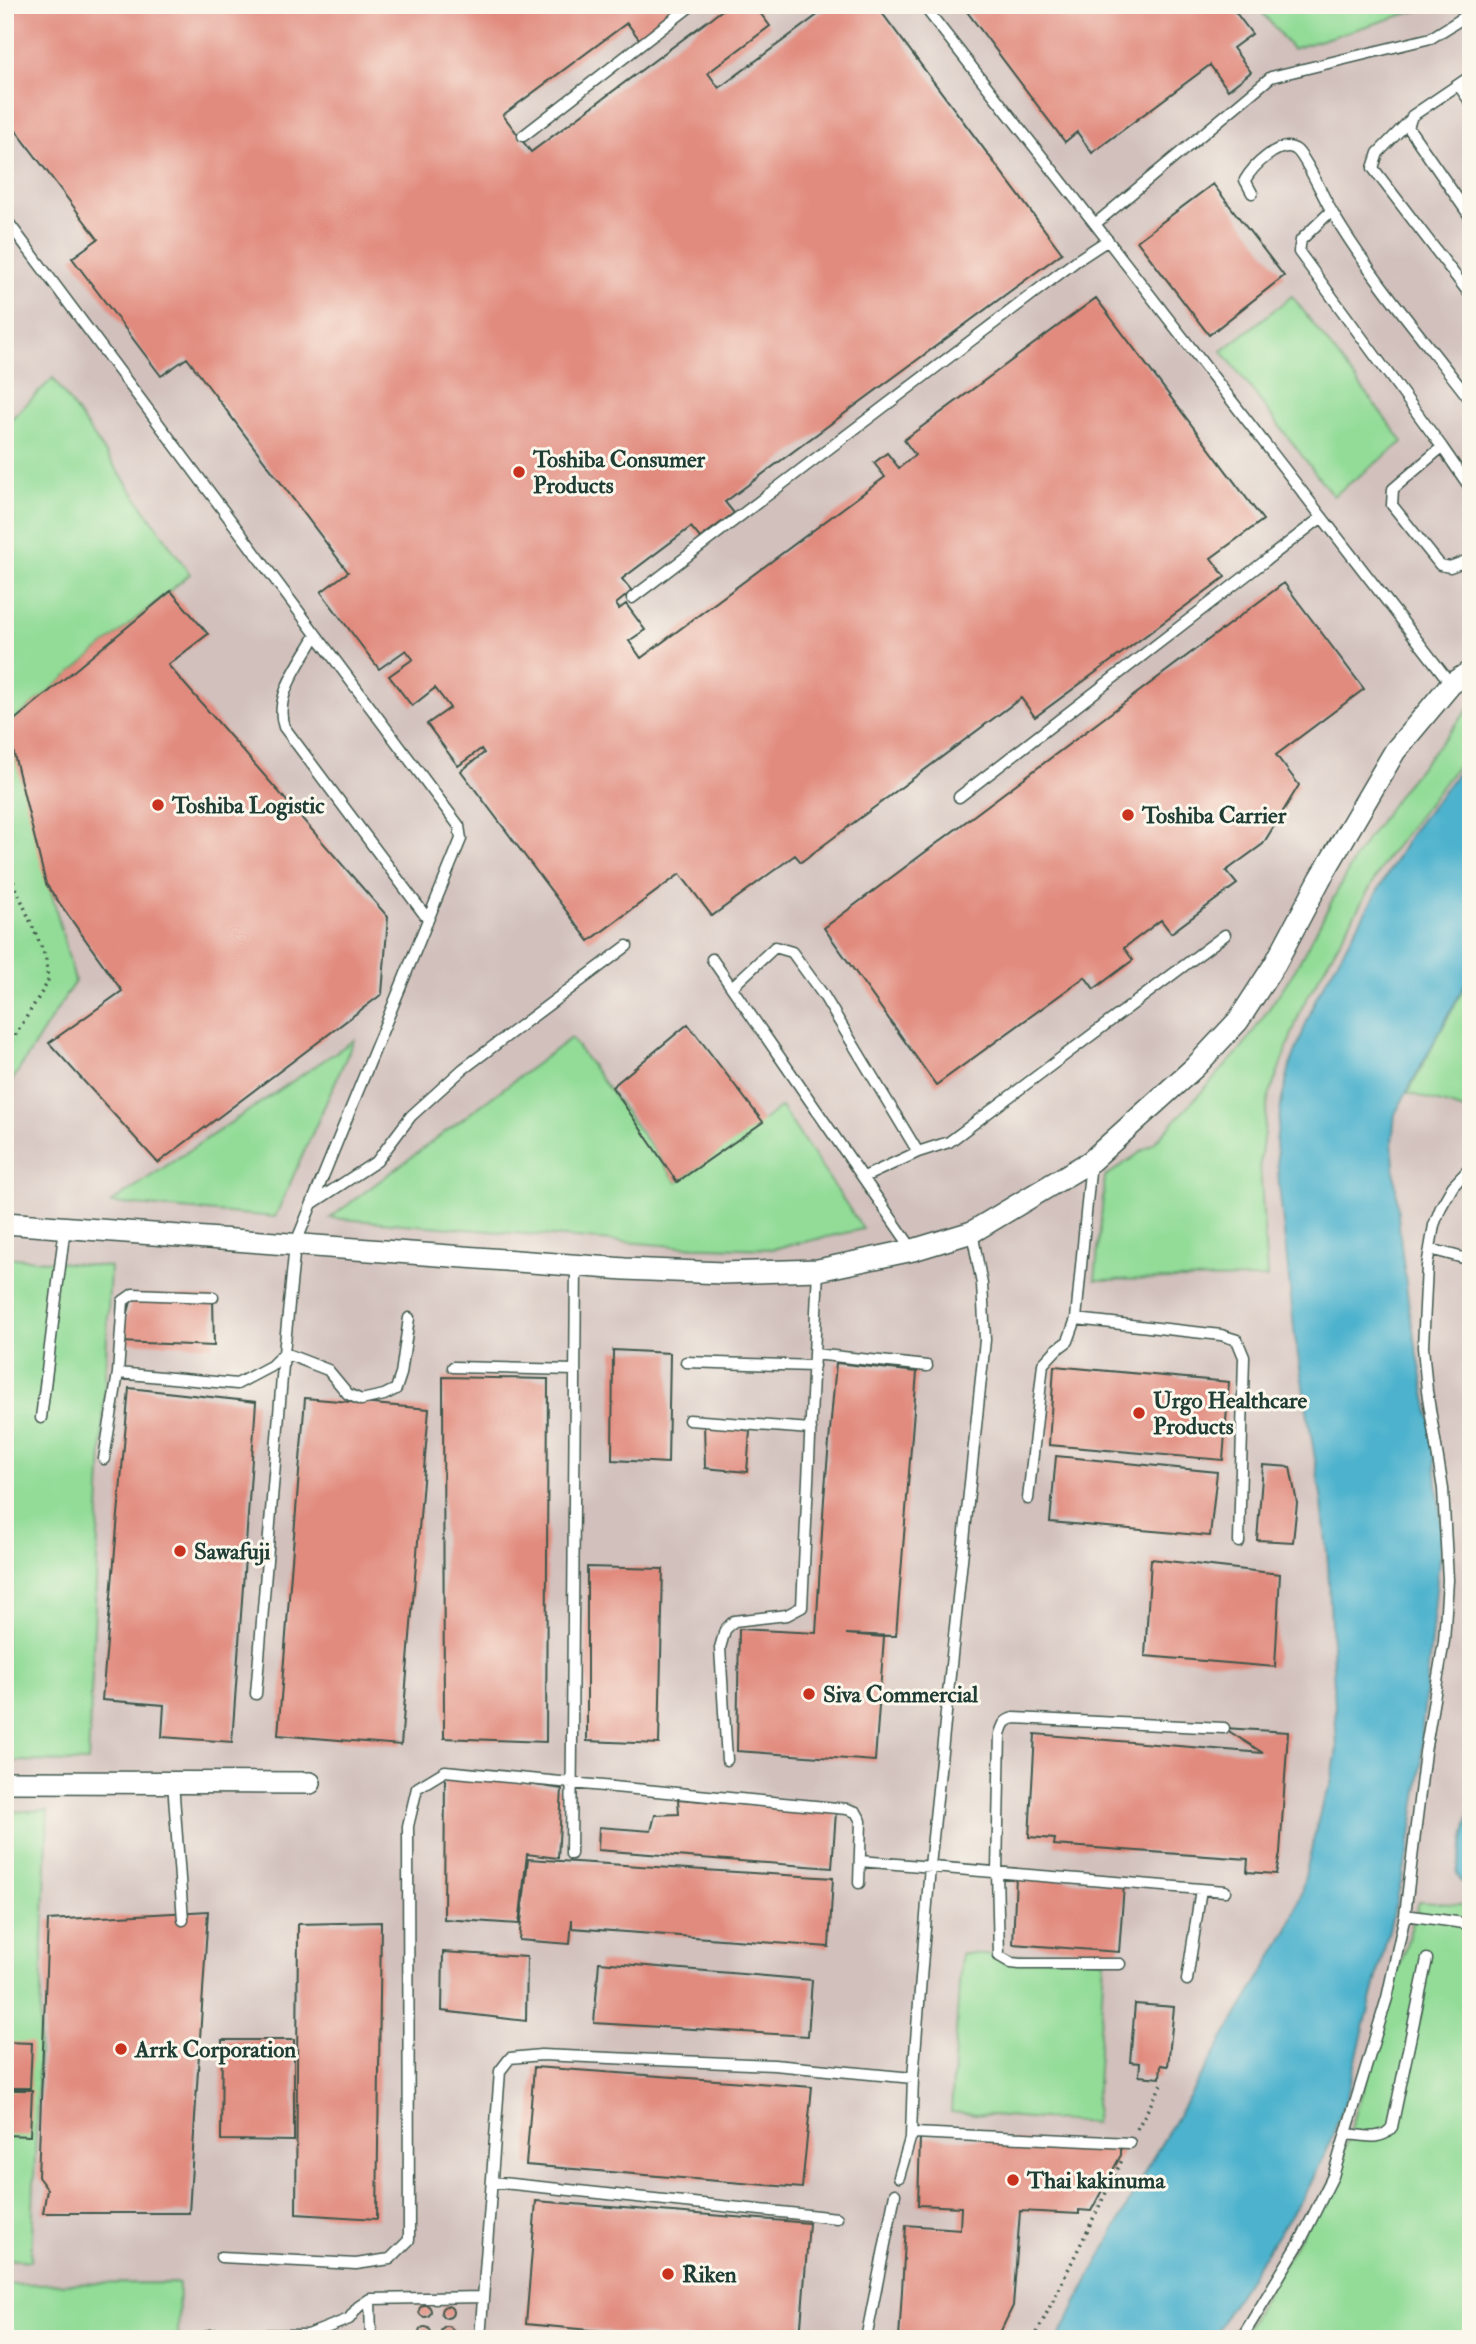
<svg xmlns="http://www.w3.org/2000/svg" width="1476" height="2344" font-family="'IM FELL Double Pica',serif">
	<rect width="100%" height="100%" fill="#fbf7ec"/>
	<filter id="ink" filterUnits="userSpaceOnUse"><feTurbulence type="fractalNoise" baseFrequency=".0143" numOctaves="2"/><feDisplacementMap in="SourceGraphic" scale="14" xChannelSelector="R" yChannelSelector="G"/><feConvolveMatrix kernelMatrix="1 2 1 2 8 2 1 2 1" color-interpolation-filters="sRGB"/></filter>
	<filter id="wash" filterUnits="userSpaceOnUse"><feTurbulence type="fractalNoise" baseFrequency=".00686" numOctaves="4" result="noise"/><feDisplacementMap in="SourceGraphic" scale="28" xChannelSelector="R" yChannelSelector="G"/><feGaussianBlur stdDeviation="1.57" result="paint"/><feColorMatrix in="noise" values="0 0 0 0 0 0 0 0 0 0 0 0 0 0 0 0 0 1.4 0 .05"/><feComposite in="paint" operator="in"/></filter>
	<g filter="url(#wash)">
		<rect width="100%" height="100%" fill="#f3ebd5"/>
		<!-- industrial -->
		<path fill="#d1c0bc" d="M5,5H1471V2339H5Z"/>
		<!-- green -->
		<path fill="#93dc98" stroke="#598c66" stroke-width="2" d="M1256,5H1435L1292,49Z
			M1292,296L1403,442L1333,496L1222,351Z
			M53,378L190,574L7,726L75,981L5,1092V425Z
			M1471,706V748L1388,856L1302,1007L1268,1099L1260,1163L1267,1278L1095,1280L1105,1177L1155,1142L1243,1047L1295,970L1357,854L1403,788Z
			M1471,974V1112L1408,1093Z
			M571,1038L677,1182L781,1107L863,1229L772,1249L674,1246L330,1218Z
			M354,1040L275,1217L111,1203Z
			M5,1257L110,1267L88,1762L5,1761Z
			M48,1810L31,2261L5,2259V1812Z
			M1419,1902L1471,1905V2339H1240L1339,2169Z
			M961,1953L1104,1959L1095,2123L951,2112Z
			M179,2283L178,2339H5V2284Z"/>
		<!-- water -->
		<path fill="#4eb2cd" stroke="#367880" stroke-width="2" d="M1471,756V973L1395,1114L1392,1142L1400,1236L1409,1308L1431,1424L1442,1531L1422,1729V1764L1408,1855L1346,2099L1327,2150L1309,2187L1227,2312L1214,2339H1058L1148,2166L1288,1930L1300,1897L1321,1808L1331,1784L1337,1749L1328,1563L1322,1502L1295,1337L1279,1185L1276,1141L1282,1099L1290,1066L1316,998L1411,833Z
			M1471,1806V1890L1461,1882L1457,1873Z"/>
		<g id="blocks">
			<!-- building -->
			<path fill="#e18b7e" d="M5,5H687L640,40L627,23L503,115L531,152L729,5H754L770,26L708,73L719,88L831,5H876L1062,253L725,502L734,513L700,538L691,527L622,579L632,591L616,604L619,609L626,604L645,630L629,641L641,658L885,477L874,463L887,453L899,468L915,455L904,440L1096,298L1263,520L1211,558L1225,577L1035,717L1021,698L801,862L795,855L712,916L680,874L589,941L461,771L484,753L481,749L458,766L427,724L450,708L435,688L412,706L389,676L413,659L406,650L379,669L321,592L348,572L187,358L161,376L72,258L98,239L5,116V82L9,79L5,74Z
				M962,5H1230L1252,34L1233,48L1251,72L1228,90L1210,65L1092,153L1077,132L1065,142Z
				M1213,184L1284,276L1209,335L1137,241Z
				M1284,583L1364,689L1276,755L1299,785L1263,844L1226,871L1237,884L1171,933L1161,920L1124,948L1133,960L1094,989L1085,977L936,1085L824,928Z
				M171,591L208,634L168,665L388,917L382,994L158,1163L49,1043L122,991L46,884L7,726Z
				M688,1024L763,1122L677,1182L612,1087Z
				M133,1294L213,1297L214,1346L120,1342Z
				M613,1350L670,1353L668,1463L612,1460Z
				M836,1363L917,1372L896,1636L846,1634L884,1637L875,1761L737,1751L739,1629L816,1633L824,1499Z
				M1054,1366L1229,1382L1223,1460L1049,1445Z
				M443,1377L548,1379L546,1742L444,1738Z
				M129,1388L256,1402L232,1742L162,1737L164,1705L102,1700Z
				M305,1398L429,1409L401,1745L278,1735Z
				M704,1421L750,1431L747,1472L705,1468Z
				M1056,1456L1217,1472L1210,1536L1050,1522Z
				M1263,1465L1290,1467L1297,1503L1293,1542L1257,1540Z
				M1151,1559L1280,1574L1275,1667L1145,1656Z
				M587,1567L663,1569L659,1744L587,1741Z
				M1224,1728L1288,1732L1280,1853L1276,1874L1247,1872L1248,1859L1054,1845L1055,1839L1029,1837L1035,1734L1263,1753Z
				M445,1771L562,1789L558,1858L527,1854L519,1924L444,1919Z
				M678,1799L836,1812L832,1868L598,1850L599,1827L651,1831L655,1815L679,1814Z
				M528,1859L833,1878L829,1947L572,1928V1919L570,1944L519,1940Z
				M1016,1876L1124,1885L1119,1952L1013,1944Z
				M208,1911L189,2213H43L47,2189L38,2177L48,1920Z
				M381,1922L377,2219L296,2214L298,1924Z
				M443,1952L527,1957L526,2021L442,2011Z
				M599,1962L812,1980L808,2036L594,2023Z
				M1135,2004L1174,2007L1168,2066L1161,2065L1160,2078L1139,2076L1140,2063L1130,2062Z
				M222,2040H294V2141L221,2140Z
				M5,2042L32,2043L30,2088H5Z
				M534,2067L812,2087L802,2188L526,2165Z
				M5,2090H32L30,2136L5,2135Z
				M920,2137L1121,2145V2155L1091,2211L1079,2210V2214L1020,2211L1013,2306L997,2339H899L906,2225L960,2229L961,2207L918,2205Z
				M536,2201L809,2223L800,2339H685L526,2324Z
				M419 2311a6 6 0 1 1 12 0a6 6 0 1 1-12 0Z
				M441 2312a6 6 0 1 1 12 0a6 6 0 1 1-12 0Z
				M441 2332a6 6 0 1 1 12 0a6 6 0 1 1-12 0Z
				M419 2333a6 6 0 1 1 12 0a6 6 0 1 1-12 0Z"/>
		</g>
	</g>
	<g filter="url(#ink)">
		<use href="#blocks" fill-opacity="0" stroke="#3f574c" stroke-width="2"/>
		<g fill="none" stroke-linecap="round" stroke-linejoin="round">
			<defs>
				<path id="lane" d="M923,5L1095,224L1271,77L1431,38L1471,13
					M1471,76L1412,116L1408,127L1471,218
					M1459,86L1471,103
					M1409,121L1378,153L1373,168L1471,296
					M523,136L692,5
					M1252,193L1245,180C1253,166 1279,140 1295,149C1305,154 1326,204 1335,217C1373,280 1426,342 1471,401
					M1331,211L1301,240L1299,252L1442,447L1471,489
					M5,218L459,826L461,839L295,1245L284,1353L256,1694
					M1095,224L1451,684
					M1442,447L1393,489L1392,505L1440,565L1450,567L1471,559
					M632,598L1076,261L1108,240
					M316,635C301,662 273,696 284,727L427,918
					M959,797L1322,517
					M712,959L913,1250
					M732,987L775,947L792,952L824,996L918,1152
					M1091,1161L1076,1319L1221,1335L1237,1340L1244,1357L1239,1542
					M864,1177L918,1152L949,1142L1225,935
					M313,1203L377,1161L411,1116L463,1069L627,946
					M1430,1249L1471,1260
					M814,1354L927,1366
					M686,1362L814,1366
					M453,1367L575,1370
					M118,1373L123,1301L133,1294L213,1297
					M41,1418L65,1227
					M689,1420L811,1429
					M104,1459L118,1373L237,1384L271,1366L284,1353L328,1370L348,1394L361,1400L384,1395L396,1389L401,1374L409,1318
					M1028,1499L1043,1364L1056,1350L1068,1341L1076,1319
					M727,1760L720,1648L725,1630L734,1621L787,1615L802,1607L818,1270
					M173,1782L183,1920
					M571,1854L576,1266
					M860,1861L1225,1891
					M1405,1915L1471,1924
					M1120,1964H1020L1011,1963L999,1956L997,1871L1000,1734C1003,1725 1004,1720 1014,1718L1224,1728
					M1187,1980L1201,1889
					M1347,2134C1362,2135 1382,2142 1392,2127L1427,1959
					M911,2136L913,2078L930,1866L985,1340L982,1284L972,1232
					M899,2177L910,2139L914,2133L1130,2143
					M492,2182L837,2218
					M221,2257L356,2264L390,2259L409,2240L408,1826L417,1788L445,1771L847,1809L856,1812L861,1821L859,1883
					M370,2299L371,2339
					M204,2339L210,2335H308L349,2319L358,2307L370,2299L483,2297
					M480,2339L500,2071L510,2058L541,2055L774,2065L913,2078
					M866,2339L895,2194
					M1241,2339L1300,2242L1333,2176L1387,1998L1405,1915L1425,1752L1444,1641L1448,1580L1443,1489L1427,1391L1423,1347L1427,1266L1434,1225L1441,1207L1453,1186L1471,1167"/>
				<path id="street" d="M5,1223L625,1269L723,1273L818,1270L913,1250L972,1232L1091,1161L1195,1067L1238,1021L1275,964L1320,879L1395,751L1451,684L1471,671
					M5,1782L310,1783"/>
			</defs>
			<!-- lane casing -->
			<use href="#lane" stroke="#3f574c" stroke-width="13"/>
			<!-- street casing -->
			<use href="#street" stroke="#3f574c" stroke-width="24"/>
			<!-- path -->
			<path stroke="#3f574c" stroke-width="3.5" stroke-dasharray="2 5" stroke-linecap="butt" d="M5,862L46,958L48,982L5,1052
				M1137,2129L1162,2084
				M1034,2339L1123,2158"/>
			<!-- lane -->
			<use href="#lane" stroke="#fff" stroke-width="10"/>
			<!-- street -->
			<use href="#street" stroke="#fff" stroke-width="21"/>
		</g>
	</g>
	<!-- markers -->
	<g fill="#c8321e" stroke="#fbf7ec" stroke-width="2.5">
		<circle cx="519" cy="472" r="7"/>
		<circle cx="158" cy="805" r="7"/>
		<circle cx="1128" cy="815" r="7"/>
		<circle cx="1139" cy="1413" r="7"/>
		<circle cx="180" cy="1551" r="7"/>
		<circle cx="809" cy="1694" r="7"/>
		<circle cx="121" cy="2049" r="7"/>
		<circle cx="1013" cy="2180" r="7"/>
		<circle cx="668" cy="2274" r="7"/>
	</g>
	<g text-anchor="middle" stroke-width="6" stroke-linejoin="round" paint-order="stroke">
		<!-- poi labels -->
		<g font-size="23" font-weight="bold" fill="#1f3d34" stroke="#fbf7ec" text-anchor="start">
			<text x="533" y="467">Toshiba Consumer<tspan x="533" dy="26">Products</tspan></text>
			<text x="172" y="813">Toshiba Logistic</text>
			<text x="1142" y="823">Toshiba Carrier</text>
			<text x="1153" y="1408">Urgo Healthcare<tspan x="1153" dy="26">Products</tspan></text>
			<text x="194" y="1559">Sawafuji</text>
			<text x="823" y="1702">Siva Commercial</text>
			<text x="135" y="2057">Arrk Corporation</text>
			<text x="1027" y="2188">Thai kakinuma</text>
			<text x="682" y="2282">Riken</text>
		</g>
	</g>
	<!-- margin -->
	<rect width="1476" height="2344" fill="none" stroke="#fbf7ec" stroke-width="28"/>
</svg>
